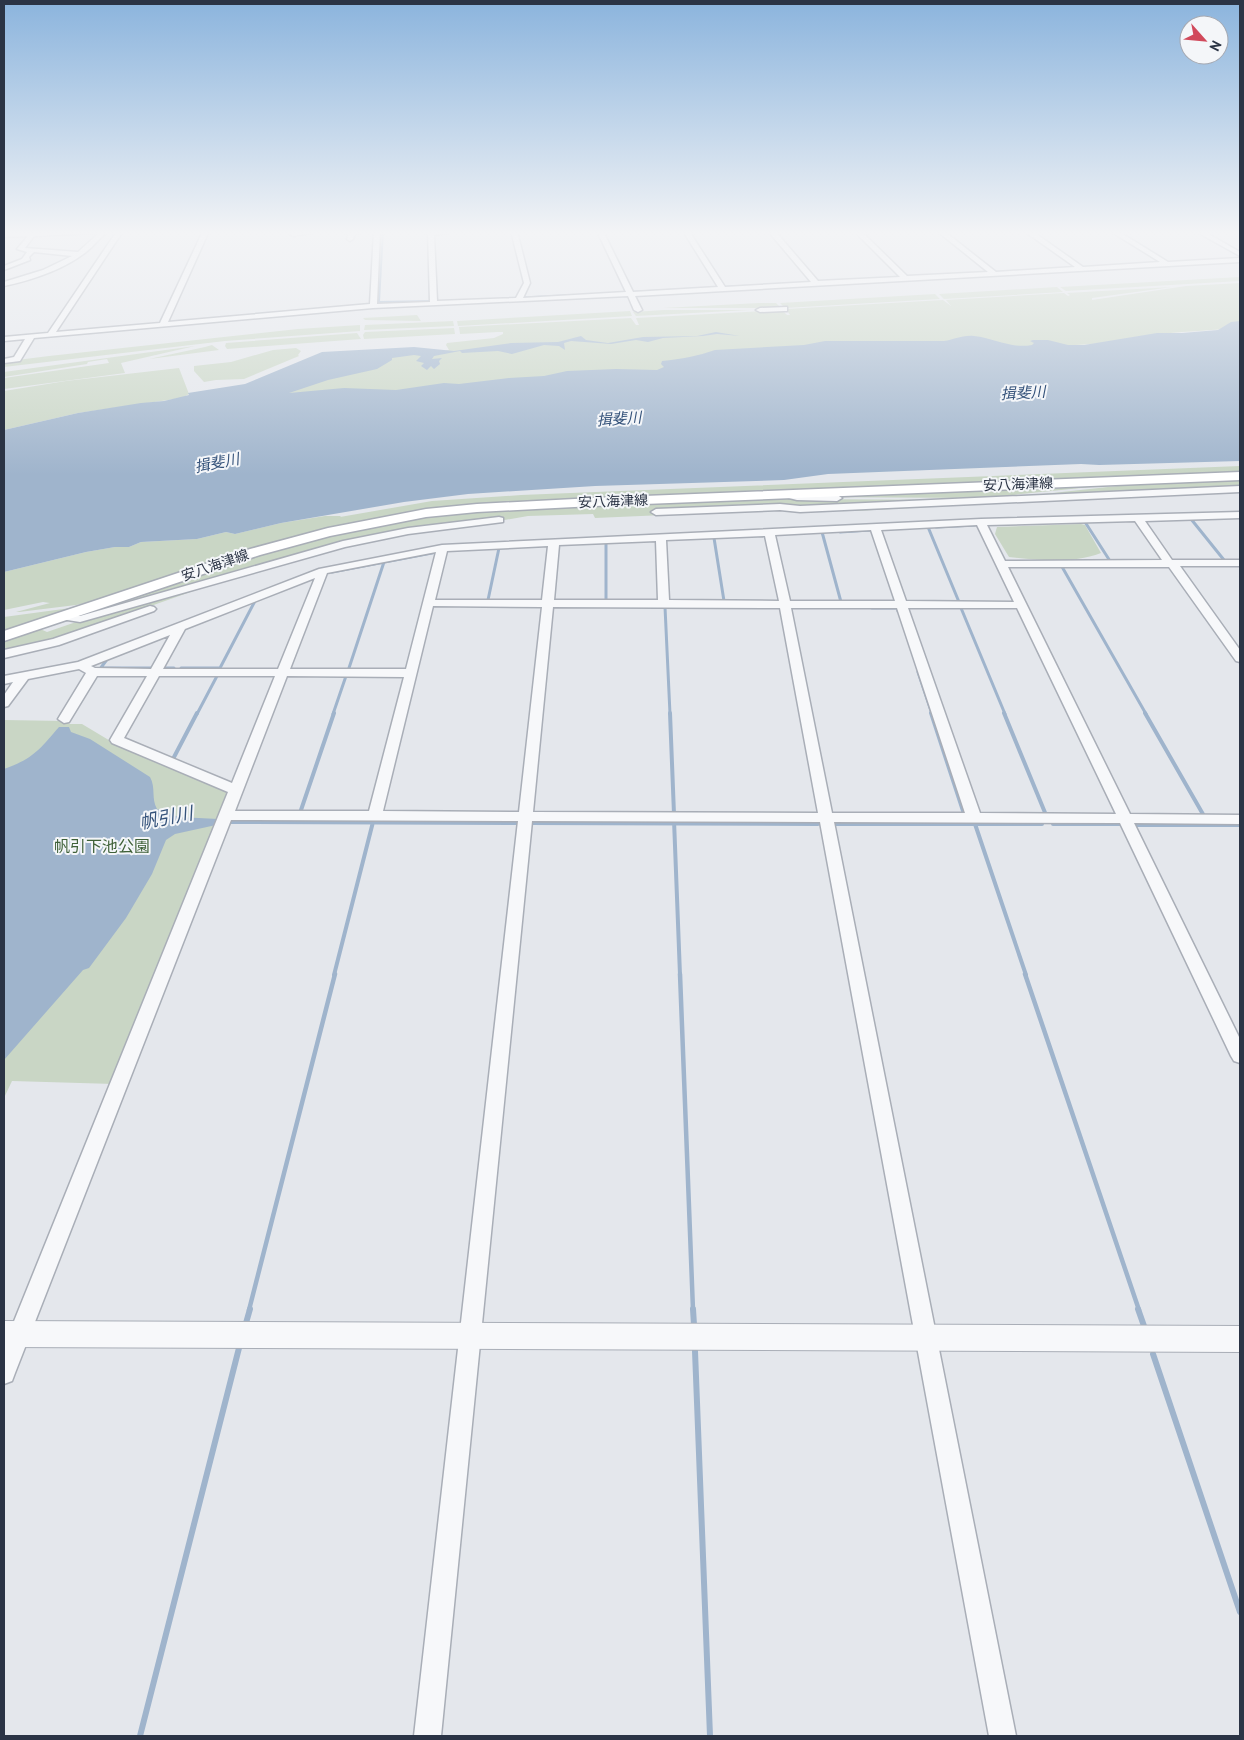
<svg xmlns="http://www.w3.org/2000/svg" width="1244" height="1740" font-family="'PT Sans','Noto Sans JP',sans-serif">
	<rect width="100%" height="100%" fill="#e4e7ec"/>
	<!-- green -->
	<path fill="#c9d6c5" d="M1240,277V281L1066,291L1060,287Z
		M1240,283V327C1196,333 1151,331 1108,343L670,370L431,389L291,393L259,390L389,357L449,350L446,345L447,343L494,338L503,334V332H498L460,334L459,327L631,318L636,325H639L636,318L782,310L787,315H790L786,309L943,300L951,306L946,300L1064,293L1068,296L1070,295L1067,293L1172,287L1092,298V300L1186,286Z
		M1057,287L1063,292L944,299L939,294Z
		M935,294L940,299L785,308L780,303Z
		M759,303H776L781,308H663Z
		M664,310H750L636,316L633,312Z
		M630,311L632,316L458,326L457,321Z
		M417,315L421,321L365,320L363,318Z
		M453,321L454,326L364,330L365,325Z
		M360,325V331L225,341L4,367V363H16L17,360L49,356L298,329Z
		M454,328L455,334L364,339L363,335L365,332Z
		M357,333L361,339L227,349L225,346L226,343Z
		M212,345L219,350L149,359L205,347Z
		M195,346L121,363L125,373L4,389V378L109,363L107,359L88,362L87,364L4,377V372Z
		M296,348L301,351L298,355L299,356L244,379L216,380L204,382L194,371V366L231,362L273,350Z
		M179,368L189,394L182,398L78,413L4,430V391L66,381Z
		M1240,466V474L1160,477L393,516L108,598L76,605L19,612H16L50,603L43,602L4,610V572L86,552L115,547H129L141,542L197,539L226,532L235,534L281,523L325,516H341L340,517L432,501L521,495Z
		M1240,479V488L998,499L1163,481Z
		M1141,482L982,498L800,497Z
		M780,497L793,499L963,500L656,511L977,502L980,504L856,511H756L595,518L593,514L528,516L499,521L406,530L78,615L238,560L361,527L454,513Z
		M1081,524L1085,525L1101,553C1071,564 1040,560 1009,557L995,534L997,527Z
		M236,576L54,640L31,644L4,652V639L38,628L47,632L108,611Z
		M78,607L77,610L4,633V617Z
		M4,720L64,721L70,724H82L112,742L225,790L229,795L114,1084L12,1081L4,1098Z"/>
	<!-- water -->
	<path fill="#9fb4cc" d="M1240,321V461L1099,465L1081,464L828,474L784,480L595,486L468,494L404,502L281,523L235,534L226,532L197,539L141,542L129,547H115L86,552L4,572V430L78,413L141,403L164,401L189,395L188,393L245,384L322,352L414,347L454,351L511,343L558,342L581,336L586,340L608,343L643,337L697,336L716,332L740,336L717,334L703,336L663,338L648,342L636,340L611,344L571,341L564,343L565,350L559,346L544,345L512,354L498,351L462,353L460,351L434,356L432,359L442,358L439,361L440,364L434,369L431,366L427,370L421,366L424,363L416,361L421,356L414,355L392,358V360L377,369L328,380L289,393L344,388L396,390L444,383L459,384L509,378L544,376L567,371L616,369L657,370L664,367L661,364L662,361C682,359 698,356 715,350L804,345L825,341H944C954,340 961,335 974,336C994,338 1011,349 1032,345L1034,343L1030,341L1033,340H1048L1068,345H1084L1157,333H1182L1218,330L1231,322Z
		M59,727H69L71,732L90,739L150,777C156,788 151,798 157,809L179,817L218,819L216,825L175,834L166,840L152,874L126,918L89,968L83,970L4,1060V769C33,759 40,749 59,727Z"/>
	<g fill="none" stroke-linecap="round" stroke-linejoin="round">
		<!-- stream-far4 -->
		<path stroke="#9fb4cc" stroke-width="2" d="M383,231L379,302L434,301
			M58,232L69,231
			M992,272L1028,270
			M628,292L816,282
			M511,298L573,295"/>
		<!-- stream-far3 -->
		<path stroke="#9fb4cc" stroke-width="3" d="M1191,519L1224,560
			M1085,522L1110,561
			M928,527L959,602
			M936,527L974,525
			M822,532L841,602
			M840,532L870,530
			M714,538L724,601
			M606,543V602
			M1061,565L1146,714
			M332,572L437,552
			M488,600L499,548
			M665,607L670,714
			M872,608H898V611
			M961,608L1005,714
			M101,668H152
			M162,668H174
			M181,668H220L255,601
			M100,669L108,658
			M348,671L384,562
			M918,672L932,714
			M197,714L217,676
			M333,714L346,676"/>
		<!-- stream-far2 -->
		<path stroke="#9fb4cc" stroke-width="4" d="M670,713L674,814
			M931,713L964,814
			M1004,713L1046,815
			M1145,713L1204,816
			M173,759L197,713
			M300,813L334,713
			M674,820L680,975
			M225,822L517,823
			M528,823L818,824
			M830,824H1042
			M975,824L1026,975
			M1053,824H1121
			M1133,825H1240
			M334,975L373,822"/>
		<!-- stream-far1 -->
		<path stroke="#9fb4cc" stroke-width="4.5" d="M680,974L693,1310
			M1025,974L1139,1310
			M249,1310L335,974"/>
		<!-- stream -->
		<path stroke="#9fb4cc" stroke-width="6" d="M693,1309L694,1325
			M1138,1309L1144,1326
			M246,1323L250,1309
			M695,1351L710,1736
			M1153,1354L1240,1612
			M140,1736L239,1348"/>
		<defs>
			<path id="minor" d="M31,231L37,232L109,231C101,236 94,246 86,252C63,270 32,280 4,286V282L43,270L72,256L34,252L29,257L30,260L4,270V266L22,259L27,252L17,249L28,236L4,237V233ZM99,233L78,252L25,248L34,236Z
				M117,231H123L56,332L160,323L203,231H209L168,322L370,304L374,231H380L377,304L430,302L428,231H461L434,235L437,301L516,298L524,283L511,231H517L530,283L523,298L626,292L597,231H603L633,292L718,287L683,231H689L725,287L811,282L768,231H775L818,281L900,277L854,231H861L907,276L988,272L937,231H944L996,272L1075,267L1024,231H1032L1083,267L1160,262L1110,231H1118L1168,262L1240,258V262L635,296L642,310L638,312L634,310L628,296L373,308L34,338L20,361L4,363V359L14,357L25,339L4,341V337L48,333Z
				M300,231H323L293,236L290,234Z
				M349,231H366L355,234L353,239L350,241L347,239Z
				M1195,231H1203L1240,252V256Z
				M787,307V311H784L760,312L756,310L760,308Z
				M1240,486V492L800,512L780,510L656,515L651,512L656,509L780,504L800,506Z
				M788,492L837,495L842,498L837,501L797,500L785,497V493Z
				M1240,512V518L1145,521L1172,560H1240V566H1180L1240,650V662L1236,661L1169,567H1008L1130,814L1240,815V824L1134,823L1240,1039V1063L1234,1061L1231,1056L1120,823L834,822L1016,1736H989L820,822L532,821L441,1736H414L518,821L231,820L15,1373L12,1381L4,1384V1346L228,792L112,743L110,740L147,676H97L69,722L64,723L58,719L86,673L79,669L28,679L8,706L4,707V695L13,682L4,684V676L78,662L319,569L442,545L981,519ZM1135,521L1162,560L1005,561L987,525ZM977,525L1014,602L906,601L881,530ZM871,530L895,601H790L775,535ZM765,536L779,601L669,600L666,540ZM656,541L658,600H554L559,545ZM548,546L542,600H435L447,551ZM436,552L406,669H290L327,573ZM315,578L278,669H163L185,629ZM433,606L542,607L519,812L383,811ZM553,607L780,608L818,813L533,812ZM791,608H897L965,813H832ZM908,608H1017L1116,814L980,813ZM170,635L151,669L95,668L91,666ZM159,676H275L232,783L124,738ZM287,676L404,677L369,811H235Z
				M499,517L503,518V522L408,534L345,547L80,622L61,619L59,617L65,614L80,616L343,541L408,528Z
				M150,606L154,607L156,609L154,611L59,645L4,658V650L53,639Z"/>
			<path id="tertiary" d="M4,1321L1240,1326V1352L4,1347Z"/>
			<path id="secondary" d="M1240,472V480L594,506L477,512L426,517L330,536L260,555L4,641V631L250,549L328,528L426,509L477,504L594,498Z"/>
		</defs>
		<!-- minor casing -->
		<use href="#minor" stroke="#a9aeb7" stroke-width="3"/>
		<!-- tertiary casing -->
		<use href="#tertiary" stroke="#a9aeb7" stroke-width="2"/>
		<!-- secondary casing -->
		<use href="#secondary" stroke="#a9aeb7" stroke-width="3"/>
		<!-- minor -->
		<use href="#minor" fill="#f7f8fa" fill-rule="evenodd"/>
		<!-- tertiary -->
		<use href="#tertiary" fill="#f7f8fa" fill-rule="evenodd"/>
		<!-- secondary -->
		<use href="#secondary" fill="#fff" fill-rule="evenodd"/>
	</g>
	<!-- sky -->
	<linearGradient id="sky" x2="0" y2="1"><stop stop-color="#8bb4dd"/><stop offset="0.49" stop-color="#f3f4f6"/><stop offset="1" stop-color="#f3f4f6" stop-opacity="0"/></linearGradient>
	<rect width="1244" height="475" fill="url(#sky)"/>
	<g text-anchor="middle" stroke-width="4" stroke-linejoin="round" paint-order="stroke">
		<!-- far-street labels -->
		<g font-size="14" fill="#2b3445" stroke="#f4f6f9">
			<text transform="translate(1018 484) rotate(-2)" y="5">安八海津線</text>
			<text transform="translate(613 501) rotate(-2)" y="5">安八海津線</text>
			<text transform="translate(215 565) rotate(-19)" y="5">安八海津線</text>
		</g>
		<!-- far-water labels -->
		<g font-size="15" font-style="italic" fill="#34527a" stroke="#f4f6f9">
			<text transform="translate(1023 393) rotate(-3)" y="5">揖斐川</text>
			<text transform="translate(619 419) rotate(-4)" y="5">揖斐川</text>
			<text transform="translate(217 463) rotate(-11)" y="5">揖斐川</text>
		</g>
		<!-- park labels -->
		<g font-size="16" fill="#3f6138" stroke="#f4f6f9">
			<text x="102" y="852">帆引下池公園</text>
		</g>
		<!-- water labels -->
		<g font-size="18" font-style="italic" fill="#34527a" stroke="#f4f6f9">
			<text transform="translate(166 818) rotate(-11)" y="6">帆引川</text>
		</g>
	</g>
	<!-- border -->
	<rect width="1244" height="1740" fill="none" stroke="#2b3445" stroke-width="10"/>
	<!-- north arrow -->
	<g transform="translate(1204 40) rotate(117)"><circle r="24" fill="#f4f6f9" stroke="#a4a8b1"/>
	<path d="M0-4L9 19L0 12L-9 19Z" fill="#d1495b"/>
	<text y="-8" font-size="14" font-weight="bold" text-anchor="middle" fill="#2b3445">N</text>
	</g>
</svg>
